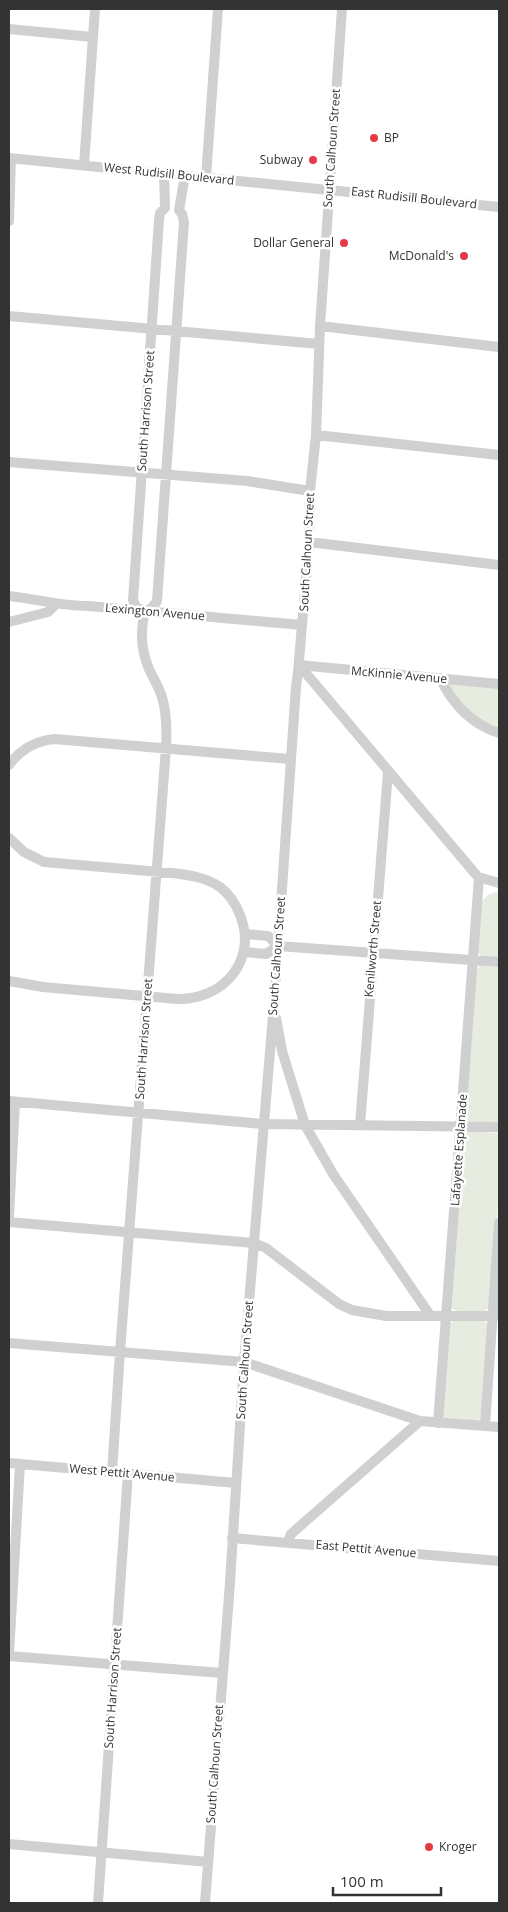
<svg xmlns="http://www.w3.org/2000/svg" width="508" height="1912" font-family="'Open Sans',sans-serif">
	<rect width="100%" height="100%" fill="#fff"/>
	<!-- green -->
	<path fill="#e6ecdf" d="M451,683L499,687V728C470,716 466,712 449,686Z
		M499,891V958L483,957L477,953L482,901L488,895Z
		M480,966L499,967V1123L468,1122L465,1117L477,969Z
		M469,1131L499,1133V1188L491,1306C485,1315 459,1315 452,1308L464,1135Z
		M455,1320L484,1321L489,1325L482,1419L479,1421L445,1418L443,1416L450,1324Z"/>
	<g fill="none" stroke-linecap="round" stroke-linejoin="round">
		<!-- minor -->
		<path stroke="#d0d0d0" stroke-width="10" d="M9,29L92,37
			M9,158L499,207
			M84,165L95,9
			M164,173L165,208L160,213L159,220L133,600L136,607L145,611L152,608L157,601L184,222L182,214L179,210L185,175
			M206,177L218,9
			M9,221L11,158
			M9,316L319,344
			M320,326L499,347
			M316,435L499,455
			M9,462L247,481L310,491
			M309,542L499,565
			M9,596C36,599 61,606 89,606L302,625
			M9,622L48,612L56,604
			M299,665L478,877L499,883
			M299,665L499,684
			M440,678C453,705 471,724 499,733
			M9,765C20,750 35,741 54,739L290,759
			M9,838L24,852L44,862L172,873C189,875 205,877 220,887C229,894 236,904 240,915C258,960 224,1000 177,999L43,987L9,981
			M246,934L268,936L278,946
			M278,946L499,962
			M244,952L266,954L278,946
			M276,1018L282,1051L305,1125L333,1174L430,1315
			M9,1101L263,1124L499,1127
			M360,1125L388,772
			M9,1217L15,1102
			M9,1222L254,1243L266,1248L339,1304L352,1310L386,1316H499
			M9,1343L244,1362L420,1421L499,1427
			M438,1423L479,878
			M485,1426L499,1223
			M9,1463L236,1483
			M112,1472L120,1352L166,748C167,730 167,714 162,697C159,687 153,678 149,669C141,650 140,630 145,611
			M232,1538L499,1561
			M288,1542L291,1534L420,1421
			M9,1654L20,1464
			M9,1656L222,1673
			M9,1844L208,1862
			M98,1903L128,1473
			M205,1903L230,1583L244,1362L274,1004L296,687L298,672L309,542L310,491L316,435L320,326L342,9"/>
	</g>
	<!-- markers -->
	<g fill="#e63946" stroke="#fff" stroke-width="2">
		<circle cx="374" cy="138" r="5"/>
		<circle cx="313" cy="160" r="5"/>
		<circle cx="344" cy="243" r="5"/>
		<circle cx="464" cy="256" r="5"/>
		<circle cx="429" cy="1847" r="5"/>
	</g>
	<g text-anchor="middle" stroke-width="5" stroke-linejoin="round" paint-order="stroke">
		<!-- poi labels -->
		<g font-size="12" fill="#333" stroke="#fff" text-anchor="end">
			<text x="384" y="142" text-anchor="start">BP</text>
			<text x="303" y="164">Subway</text>
			<text x="334" y="247">Dollar General</text>
			<text x="454" y="260">McDonald's</text>
			<text x="439" y="1851" text-anchor="start">Kroger</text>
		</g>
		<!-- street labels -->
		<g font-size="12" fill="#333" stroke="#fff">
			<text transform="translate(332 148) rotate(-86)" y="4">South Calhoun Street</text>
			<text transform="translate(169 174) rotate(6)" y="4">West Rudisill Boulevard</text>
			<text transform="translate(414 198) rotate(6)" y="4">East Rudisill Boulevard</text>
			<text transform="translate(146 411) rotate(-86)" y="4">South Harrison Street</text>
			<text transform="translate(307 552) rotate(-87)" y="4">South Calhoun Street</text>
			<text transform="translate(155 612) rotate(5)" y="4">Lexington Avenue</text>
			<text transform="translate(399 675) rotate(5)" y="4">McKinnie Avenue</text>
			<text transform="translate(373 949) rotate(-85)" y="4">Kenilworth Street</text>
			<text transform="translate(277 956) rotate(-86)" y="4">South Calhoun Street</text>
			<text transform="translate(144 1039) rotate(-86)" y="4">South Harrison Street</text>
			<text transform="translate(459 1150) rotate(-86)" y="4">Lafayette Esplanade</text>
			<text transform="translate(245 1360) rotate(-86)" y="4">South Calhoun Street</text>
			<text transform="translate(122 1473) rotate(5)" y="4">West Pettit Avenue</text>
			<text transform="translate(366 1549) rotate(5)" y="4">East Pettit Avenue</text>
			<text transform="translate(113 1688) rotate(-86)" y="4">South Harrison Street</text>
			<text transform="translate(215 1764) rotate(-86)" y="4">South Calhoun Street</text>
		</g>
	</g>
	<!-- border -->
	<rect width="508" height="1912" fill="none" stroke="#333333" stroke-width="20"/>
	<!-- scale -->
	<path d="M333 1887v8h108v-8" fill="none" stroke="#333333" stroke-width="2.5"/>
	<text x="340" y="1887" font-size="15" fill="#333333" stroke="#ffffff" stroke-width="4" paint-order="stroke">100 m</text>
</svg>
